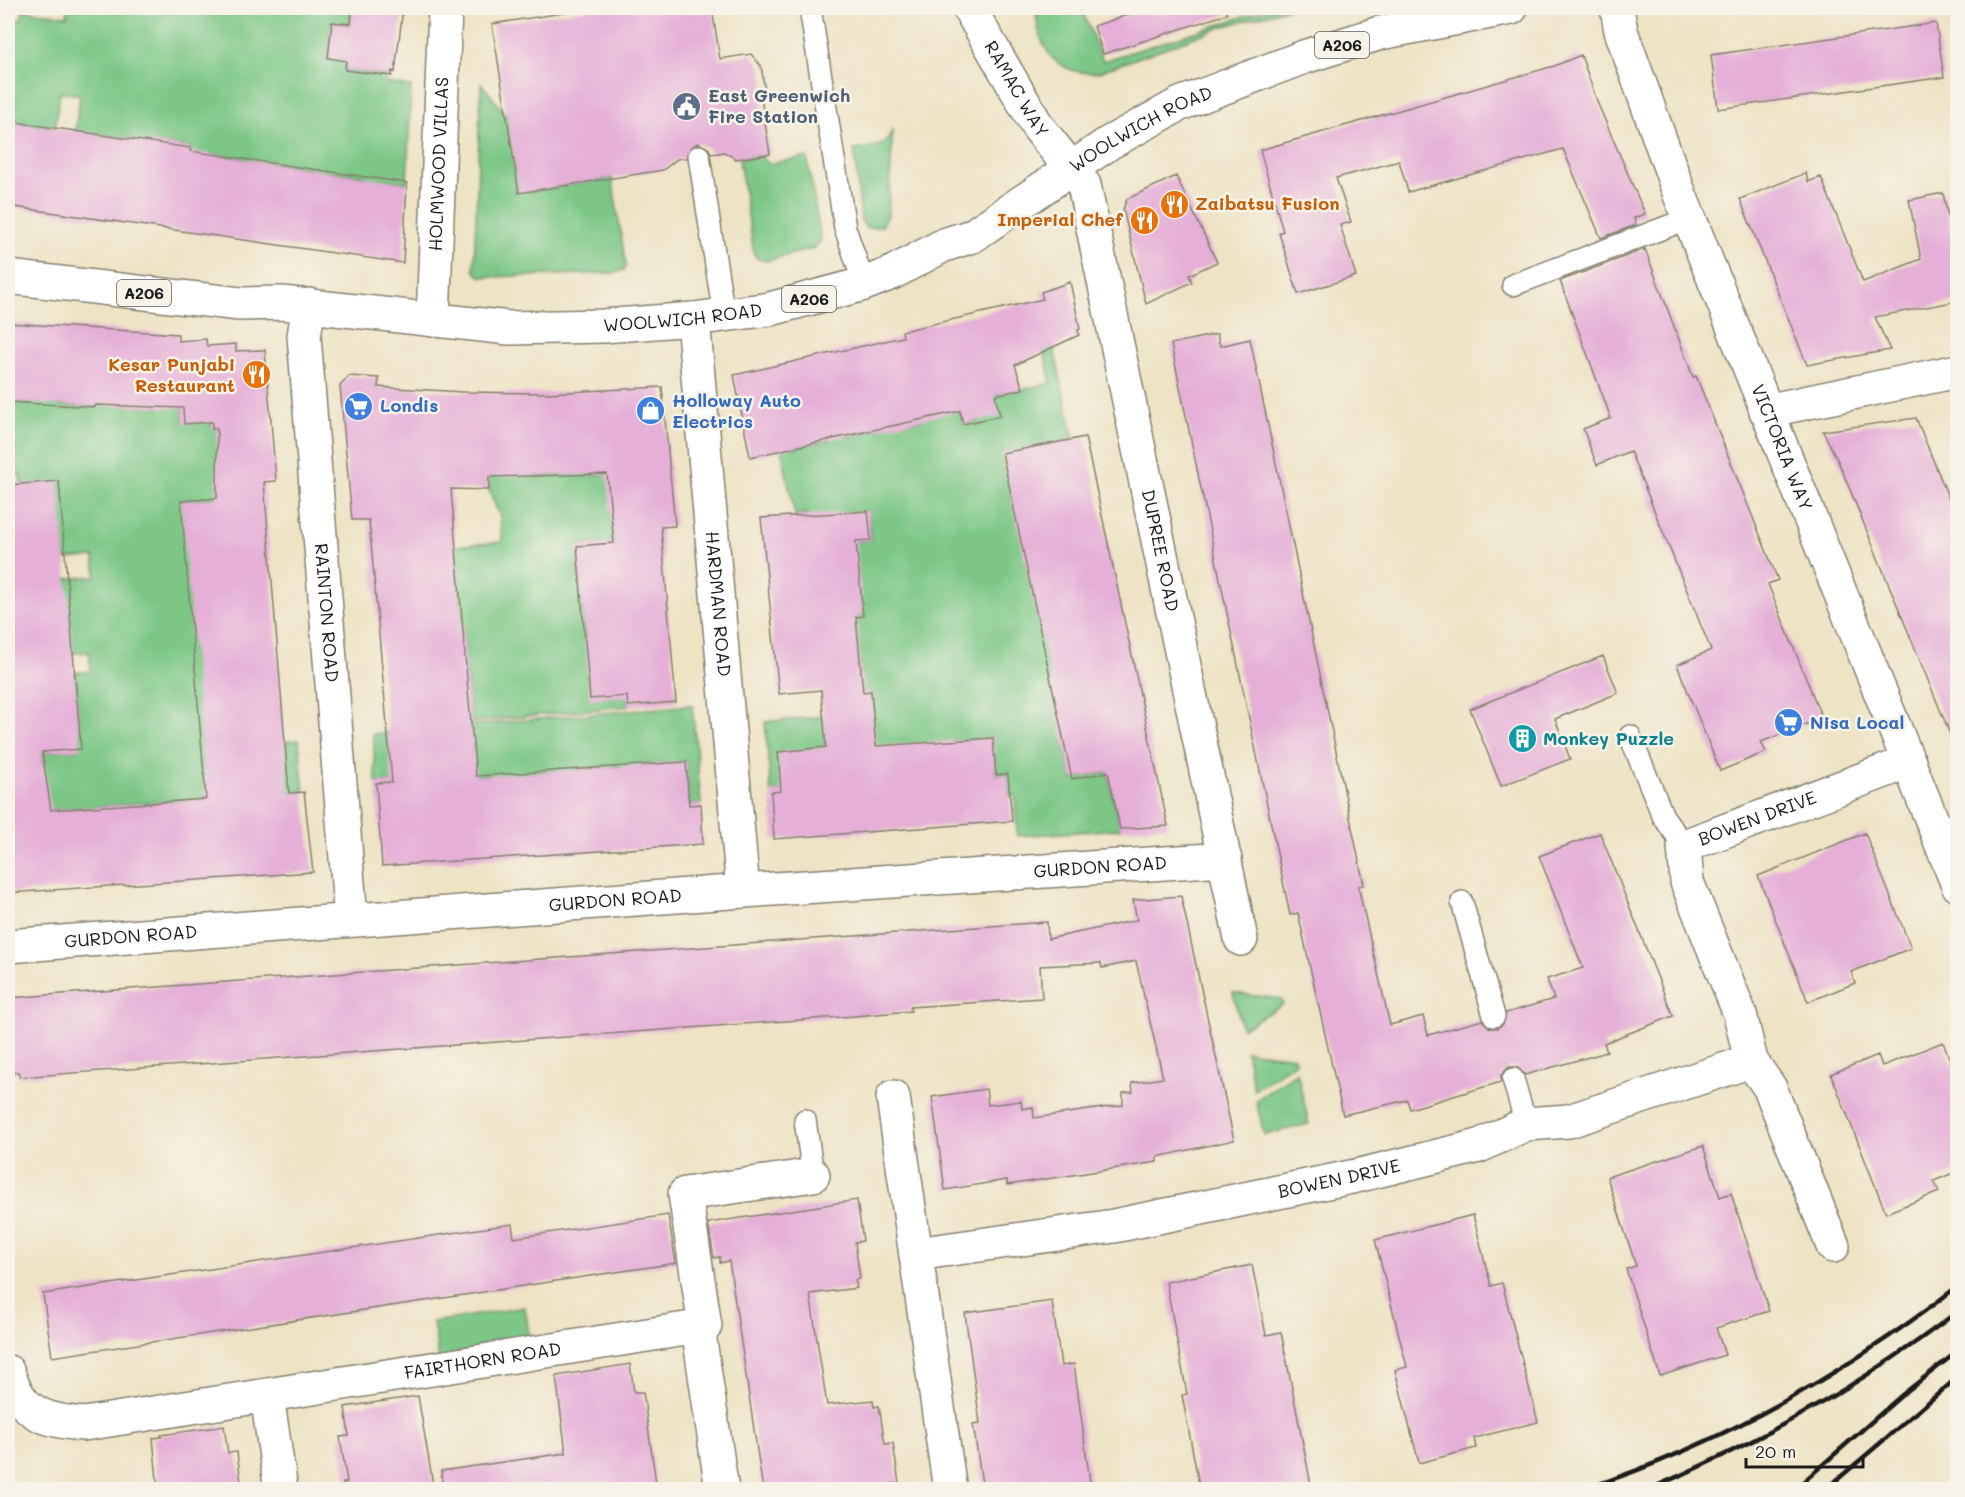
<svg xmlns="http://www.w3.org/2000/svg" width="1965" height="1497" font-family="Mali,sans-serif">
	<rect width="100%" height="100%" fill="#f7f3e8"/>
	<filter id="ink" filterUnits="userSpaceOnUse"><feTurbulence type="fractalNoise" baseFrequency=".0167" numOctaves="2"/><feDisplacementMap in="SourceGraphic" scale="12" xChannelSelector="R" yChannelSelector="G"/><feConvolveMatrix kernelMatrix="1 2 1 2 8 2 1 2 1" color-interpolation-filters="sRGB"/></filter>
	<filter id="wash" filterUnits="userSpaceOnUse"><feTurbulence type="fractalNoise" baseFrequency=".008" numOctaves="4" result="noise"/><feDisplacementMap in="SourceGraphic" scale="24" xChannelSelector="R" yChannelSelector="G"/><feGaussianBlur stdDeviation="1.35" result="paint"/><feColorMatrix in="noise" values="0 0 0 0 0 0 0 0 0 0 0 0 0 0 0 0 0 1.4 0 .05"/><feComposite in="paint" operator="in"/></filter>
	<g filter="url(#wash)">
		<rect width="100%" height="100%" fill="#eee3c5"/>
		<!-- green -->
		<path fill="#7cc786" stroke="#4c7251" stroke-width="1.5" d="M68,8H199L225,11V8L242,11L243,8H352L350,24L332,22L328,58L346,61L345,70L387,76L386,83L411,87L407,183L386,180L384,214L360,210L365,176L327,171L322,205L307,168L270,163L265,196L244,193L248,159L211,154L186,185L191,148L154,143L127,176L132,139L95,134L70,167L80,95L60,92L55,128L8,121V18L21,20L23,10L67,16Z
			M1036,8H1081L1103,61L1271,8H1290L1225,26L1099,72C1055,77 1037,47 1036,8Z
			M481,83L507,116L526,192L612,178L626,266L624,270L614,273L488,277L479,276L474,270Z
			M893,129L888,216L882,226L866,228L861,220L854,150C871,148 887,148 893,129Z
			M761,155L766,162L771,163L807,157L821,240L814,248L766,261L758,259L754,254L739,159Z
			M1053,345L1074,439L1039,446L1064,741L1072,779L1108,772L1120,829L1017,836L1015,795L1010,796L1008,774L996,775L992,738L954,741L957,777L771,792L765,722L872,712L871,691L827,695L861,674L857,635L819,620L863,616L848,542L871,540L868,511L835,514L810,525L808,514L795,515L774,415L791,448L829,440L821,404L839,400L847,436L884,428L876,392L896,388L904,423L921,420L950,368L963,424L980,420L995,395L1051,383L1043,347Z
			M32,372L58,374L57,405L95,407L97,377L124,378L123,406L160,407L181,382L184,423L202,422L210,385L212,428L232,427L218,498L181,501L237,745L299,740L304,792L8,813V767L44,764L43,752L80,749L75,673L91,671L89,652L35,656L29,582L96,576L94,557L65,559L21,484L20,474L8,475V402L30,403Z
			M590,438L592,475L611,474L614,543L577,546L580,584L619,600L582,604L585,640L627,696L628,706L471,722L455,546L502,542L500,517L489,490V476L532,440L533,477L571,475L570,439Z
			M692,705L701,804L689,805L686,761L641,765L644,808L623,809L620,766L577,769L559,814L556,771L513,774L494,818L490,775L376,783L373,734Z
			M1233,993L1281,999L1283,1004L1242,1029Z
			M1246,1051L1294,1057L1295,1063L1254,1090Z
			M1297,1072L1309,1124L1264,1135L1256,1100Z
			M525,1307L531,1348L439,1361L433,1322Z"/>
		<g id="blocks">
			<!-- building -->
			<path fill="#e5afd7" d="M352,8H403L395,72L392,71V76L345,70L346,61L328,58L332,22L351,24Z
				M595,8H712L720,59L751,54L761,66L765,91H760L770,154L736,159L724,152L712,154L708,148L698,143L691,147L686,158L677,159L663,170L519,193L492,24Z
				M1148,8H1226L1227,14L1103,54L1094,26Z
				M1936,23L1944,77L1718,109L1711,55Z
				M1581,55L1598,104L1645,214L1634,218L1636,225L1601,238L1563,149L1408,192L1399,161L1336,178L1351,222L1340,225L1356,276L1298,294L1279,233L1283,231L1260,150L1554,66Z
				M8,121L191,148L190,151L407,183L403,263L8,206Z
				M1806,173L1808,182L1821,177L1863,282L1921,259L1909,200L1943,193L1958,266V301L1875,317L1890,350L1807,365L1740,199Z
				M1176,176L1217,262L1189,275L1192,282L1146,304L1123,209L1127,199Z
				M1645,249L1693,377L1696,376L1778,580L1768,584L1822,718L1761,742L1766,752L1720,771L1677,665L1711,650L1630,451L1597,465L1583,429L1611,418L1560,281Z
				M1070,282L1080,329L1078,330L1079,335L1015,365L1023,389L995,395L1000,416L963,424L960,411L750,457L734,375L903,337L902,331L1043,299L1041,292Z
				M8,323L178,334V341L206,339L207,346L236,344V351L265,350L276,481L264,482L289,793L304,792L313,872L8,893V485L59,481L81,749L42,752L51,810L206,799L181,501L217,498V428L212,429V422L184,424L183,408L95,405V407L8,402Z
				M1217,334L1220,346L1250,339L1364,885L1358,886L1390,1025L1423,1016L1428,1035L1482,1020L1490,1028H1497L1503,1024L1506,1013L1554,999L1547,979L1583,968L1539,856L1600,833L1673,1016L1604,1043L1607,1052L1525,1075L1517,1067H1509L1501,1075V1082L1410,1109L1407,1100L1343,1115L1298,913L1290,915L1171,344Z
				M349,376L379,378L378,387L463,392L548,393L662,387L675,526L661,527L676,702L628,706L627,696L590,699L577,546L614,543L607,474L489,477V490L451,489L469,702L476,776L686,762L689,805L701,804L703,844L382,866L376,783L392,782L369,520H352L340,386Z
				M1916,418L1958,521L1957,751L1839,463L1823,431Z
				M1085,437L1109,548L1168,826L1120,829L1108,772L1072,779L1002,453Z
				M868,511L871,540L856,541L863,616L856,617L863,692L871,691L876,746L993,738L996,775L1008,774L1012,821L774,839L771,792L781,791L778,752L826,747L821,690L779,694L761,518Z
				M1603,656L1618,693L1555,719L1570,759L1501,786L1470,709Z
				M1865,833L1911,948L1851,972L1855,983L1808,1002L1758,876Z
				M1181,896L1234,1140L1157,1157V1162L1007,1185V1180L945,1190L932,1097L986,1089L988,1105L1021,1101L1022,1109L1033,1107L1034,1118L1123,1105V1093L1133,1092L1132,1083L1163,1078L1136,961L1102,968L1101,963L1040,966L1042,998L910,1007L911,1011L854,1016L19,1077V1072L8,1073V998L1047,922L1048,939L1137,920L1133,900Z
				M1943,1042L1958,1080V1171L1934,1181L1939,1192L1886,1213L1831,1074L1878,1055L1882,1066Z
				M1703,1146L1720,1197L1731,1193L1769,1311L1716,1328L1725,1355L1660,1376L1626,1269L1636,1266L1607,1177Z
				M857,1200L863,1241L855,1242L860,1279L855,1280L857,1288L810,1294L827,1405L873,1400L874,1407L879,1406L885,1444L893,1443L899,1483L857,1490H763L729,1261L720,1263V1257L714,1258L708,1223Z
				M668,1215L676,1263L52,1357L43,1294L512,1224L514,1238Z
				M1473,1215L1491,1286L1502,1283L1538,1422L1474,1438L1476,1448L1419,1463L1395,1370L1407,1367L1375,1240Z
				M1252,1265L1266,1335L1281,1332L1312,1490H1200L1182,1395L1187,1394L1166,1282Z
				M1052,1301L1061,1366L1074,1364L1091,1490H983L973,1424L980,1423L965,1313Z
				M630,1364L634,1392H643L657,1490H443L441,1471L566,1453L556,1376Z
				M418,1396L434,1490H344L343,1483L347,1482L340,1437L349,1436L345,1407Z
				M224,1426L228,1453L237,1452L242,1490H158L153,1438L162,1437L161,1435Z"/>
		</g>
	</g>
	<g filter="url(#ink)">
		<use href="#blocks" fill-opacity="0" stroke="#858070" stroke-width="1.5"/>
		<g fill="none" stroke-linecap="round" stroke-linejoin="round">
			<defs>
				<path id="lane" d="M810,8L845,228L864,284
					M699,156L724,316
					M1513,285L1690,218
					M1630,736L1663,816L1684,846
					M1462,902L1494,1016
					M1513,1079L1526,1124
					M805,1120L813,1175"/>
				<g id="street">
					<path id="s1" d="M969,8L1038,127L1084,185L1241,939"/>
					<path id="s2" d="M1617,8L1621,31L1680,195L1958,885"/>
					<path id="s3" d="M309,305L304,336L351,920"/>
					<path id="s4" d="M693,319L743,891"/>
					<path id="s5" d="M433,320L445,8"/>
					<path d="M1766,411L1958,371"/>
					<path id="s6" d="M8,946L743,891L1225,859"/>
					<path d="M893,1097L950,1490"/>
					<path id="s7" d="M1833,1246L1770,1088L1751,1061L1740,1014L1687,882L1684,846L1909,762"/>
					<path id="s8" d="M916,1254L1114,1226L1356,1176L1479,1146L1526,1124L1569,1121L1751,1061"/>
					<path d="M698,1327L705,1326L685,1194L813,1175"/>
					<path id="s9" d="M8,1372C20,1413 44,1421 84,1424L698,1327L722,1490"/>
					<path d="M267,1396L281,1490"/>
				</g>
				<g id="primary">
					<path id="s10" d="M8,277L240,304L282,303L509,328L603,326L693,319L770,309L864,284L892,273L944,245L972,236L1109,143L1180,104L1304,57L1380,33L1511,8"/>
				</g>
			</defs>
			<!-- lane casing -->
			<use href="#lane" stroke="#858070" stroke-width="24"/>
			<!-- street casing -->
			<use href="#street" stroke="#858070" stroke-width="36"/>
			<!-- primary casing -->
			<use href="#primary" stroke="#858070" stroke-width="36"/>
			<!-- lane -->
			<use href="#lane" stroke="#fff" stroke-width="21"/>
			<!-- street -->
			<use href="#street" stroke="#fff" stroke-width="33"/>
			<!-- primary -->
			<use href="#primary" stroke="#fff" stroke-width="33"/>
			<!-- rail -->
			<path stroke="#1c1c1c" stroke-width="4.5" d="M1581,1490C1717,1446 1845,1374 1958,1286
				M1647,1490C1758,1443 1862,1385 1958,1311
				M1794,1490L1902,1395L1958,1351
				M1825,1490L1958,1377"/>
		</g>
	</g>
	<!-- icons -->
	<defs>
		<symbol id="civic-disc" viewBox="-11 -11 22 22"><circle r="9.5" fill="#5c6f8a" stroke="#f7f3e8"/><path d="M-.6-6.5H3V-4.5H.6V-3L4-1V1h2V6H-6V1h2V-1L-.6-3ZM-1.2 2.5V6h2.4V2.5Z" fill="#fff"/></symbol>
		<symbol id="restaurant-disc" viewBox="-11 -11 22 22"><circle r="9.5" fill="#e8710a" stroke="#f7f3e8"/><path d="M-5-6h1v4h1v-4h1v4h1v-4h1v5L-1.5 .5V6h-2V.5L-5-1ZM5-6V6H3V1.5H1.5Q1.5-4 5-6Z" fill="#fff"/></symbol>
		<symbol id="supermarket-disc" viewBox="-11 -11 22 22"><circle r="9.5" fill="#3f7fe0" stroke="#f7f3e8"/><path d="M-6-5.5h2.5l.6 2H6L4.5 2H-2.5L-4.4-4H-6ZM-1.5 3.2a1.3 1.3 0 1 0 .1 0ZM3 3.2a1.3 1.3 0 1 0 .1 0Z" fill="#fff"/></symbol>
		<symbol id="shop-disc" viewBox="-11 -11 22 22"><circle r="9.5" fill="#3f7fe0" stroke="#f7f3e8"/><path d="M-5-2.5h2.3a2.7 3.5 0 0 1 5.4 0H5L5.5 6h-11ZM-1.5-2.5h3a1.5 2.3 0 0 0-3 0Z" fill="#fff"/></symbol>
		<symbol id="building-disc" viewBox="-11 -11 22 22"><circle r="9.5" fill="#0f9aa8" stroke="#f7f3e8"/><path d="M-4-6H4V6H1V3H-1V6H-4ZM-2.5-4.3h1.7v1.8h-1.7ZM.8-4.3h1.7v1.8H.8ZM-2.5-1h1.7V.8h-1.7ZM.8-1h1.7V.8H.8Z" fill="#fff"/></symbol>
	</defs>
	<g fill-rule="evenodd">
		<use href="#civic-disc" x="670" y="90" width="33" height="33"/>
		<use href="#restaurant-disc" x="1158" y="188" width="33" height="33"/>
		<use href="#restaurant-disc" x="1128" y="204" width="33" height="33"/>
		<use href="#restaurant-disc" x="240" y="358" width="33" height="33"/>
		<use href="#supermarket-disc" x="342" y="390" width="33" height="33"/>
		<use href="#shop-disc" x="634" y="394" width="33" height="33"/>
		<use href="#supermarket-disc" x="1772" y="706" width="33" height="33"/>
		<use href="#building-disc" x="1506" y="722" width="33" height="33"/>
	</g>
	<g text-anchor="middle" stroke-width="5" stroke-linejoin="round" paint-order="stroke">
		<!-- shield labels -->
		<g fill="#f7f3e8" stroke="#5e5c59" stroke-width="1.5">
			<rect x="1315" y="32" width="54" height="26" rx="4.5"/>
			<rect x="117" y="280" width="54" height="26" rx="4.5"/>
			<rect x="782" y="286" width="54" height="26" rx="4.5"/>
		</g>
		<g font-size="16" font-weight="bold" fill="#1c1c1c">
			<text x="1342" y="51">A206</text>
			<text x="144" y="299">A206</text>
			<text x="809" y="305">A206</text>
		</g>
		<!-- street labels -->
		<g font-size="18" fill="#1c1c1c" stroke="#f7f3e8">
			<text dy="6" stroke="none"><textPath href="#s1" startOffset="94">RAMAC WAY</textPath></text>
			<text dy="6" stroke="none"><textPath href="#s10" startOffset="1182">WOOLWICH ROAD</textPath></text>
			<text dy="6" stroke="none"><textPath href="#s5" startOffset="156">HOLMWOOD VILLAS</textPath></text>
			<text dy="6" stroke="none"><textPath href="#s10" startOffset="678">WOOLWICH ROAD</textPath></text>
			<text dy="6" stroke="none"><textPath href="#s2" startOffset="470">VICTORIA WAY</textPath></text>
			<text dy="6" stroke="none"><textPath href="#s1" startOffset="585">DUPREE ROAD</textPath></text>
			<text dy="6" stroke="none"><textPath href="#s4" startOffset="286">HARDMAN ROAD</textPath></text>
			<text dy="6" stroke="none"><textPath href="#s3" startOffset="309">RAINTON ROAD</textPath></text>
			<text dy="6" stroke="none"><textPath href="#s7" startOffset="508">BOWEN DRIVE</textPath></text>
			<text dy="6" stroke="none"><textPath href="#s6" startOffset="1095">GURDON ROAD</textPath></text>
			<text dy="6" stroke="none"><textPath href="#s6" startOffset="609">GURDON ROAD</textPath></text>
			<text dy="6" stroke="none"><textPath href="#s6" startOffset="123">GURDON ROAD</textPath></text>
			<text dy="6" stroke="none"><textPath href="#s8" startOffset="430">BOWEN DRIVE</textPath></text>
			<text dy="6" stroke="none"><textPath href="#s9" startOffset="504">FAIRTHORN ROAD</textPath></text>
		</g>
		<!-- service labels -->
		<g font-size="18" font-weight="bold" fill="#4e5e75" stroke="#f7f3e8" text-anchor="start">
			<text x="708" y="102">East Greenwich<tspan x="708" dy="21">Fire Station</tspan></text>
		</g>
		<!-- food labels -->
		<g font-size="18" font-weight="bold" fill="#c56008" stroke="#f7f3e8" text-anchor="end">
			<text x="1195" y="210" text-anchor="start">Zaibatsu Fusion</text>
			<text x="1123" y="226">Imperial Chef</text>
			<text x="235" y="371">Kesar Punjabi<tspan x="235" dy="21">Restaurant</tspan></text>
		</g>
		<!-- shop labels -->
		<g font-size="18" font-weight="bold" fill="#366cbe" stroke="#f7f3e8" text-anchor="start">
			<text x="672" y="407">Holloway Auto<tspan x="672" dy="21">Electrics</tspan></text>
			<text x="380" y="412">Londis</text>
			<text x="1810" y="729">Nisa Local</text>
		</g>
		<!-- culture labels -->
		<g font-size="18" font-weight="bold" fill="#0d838f" stroke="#f7f3e8" text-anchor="start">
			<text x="1543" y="745">Monkey Puzzle</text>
		</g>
	</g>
	<!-- margin -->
	<rect width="1965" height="1497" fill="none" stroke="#f7f3e8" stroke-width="30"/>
	<!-- scale -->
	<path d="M1746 1458v9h117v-9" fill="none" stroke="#1c1c1c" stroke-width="3"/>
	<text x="1755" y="1458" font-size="18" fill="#1c1c1c" stroke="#f7f3e8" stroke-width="4.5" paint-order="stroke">20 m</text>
</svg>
